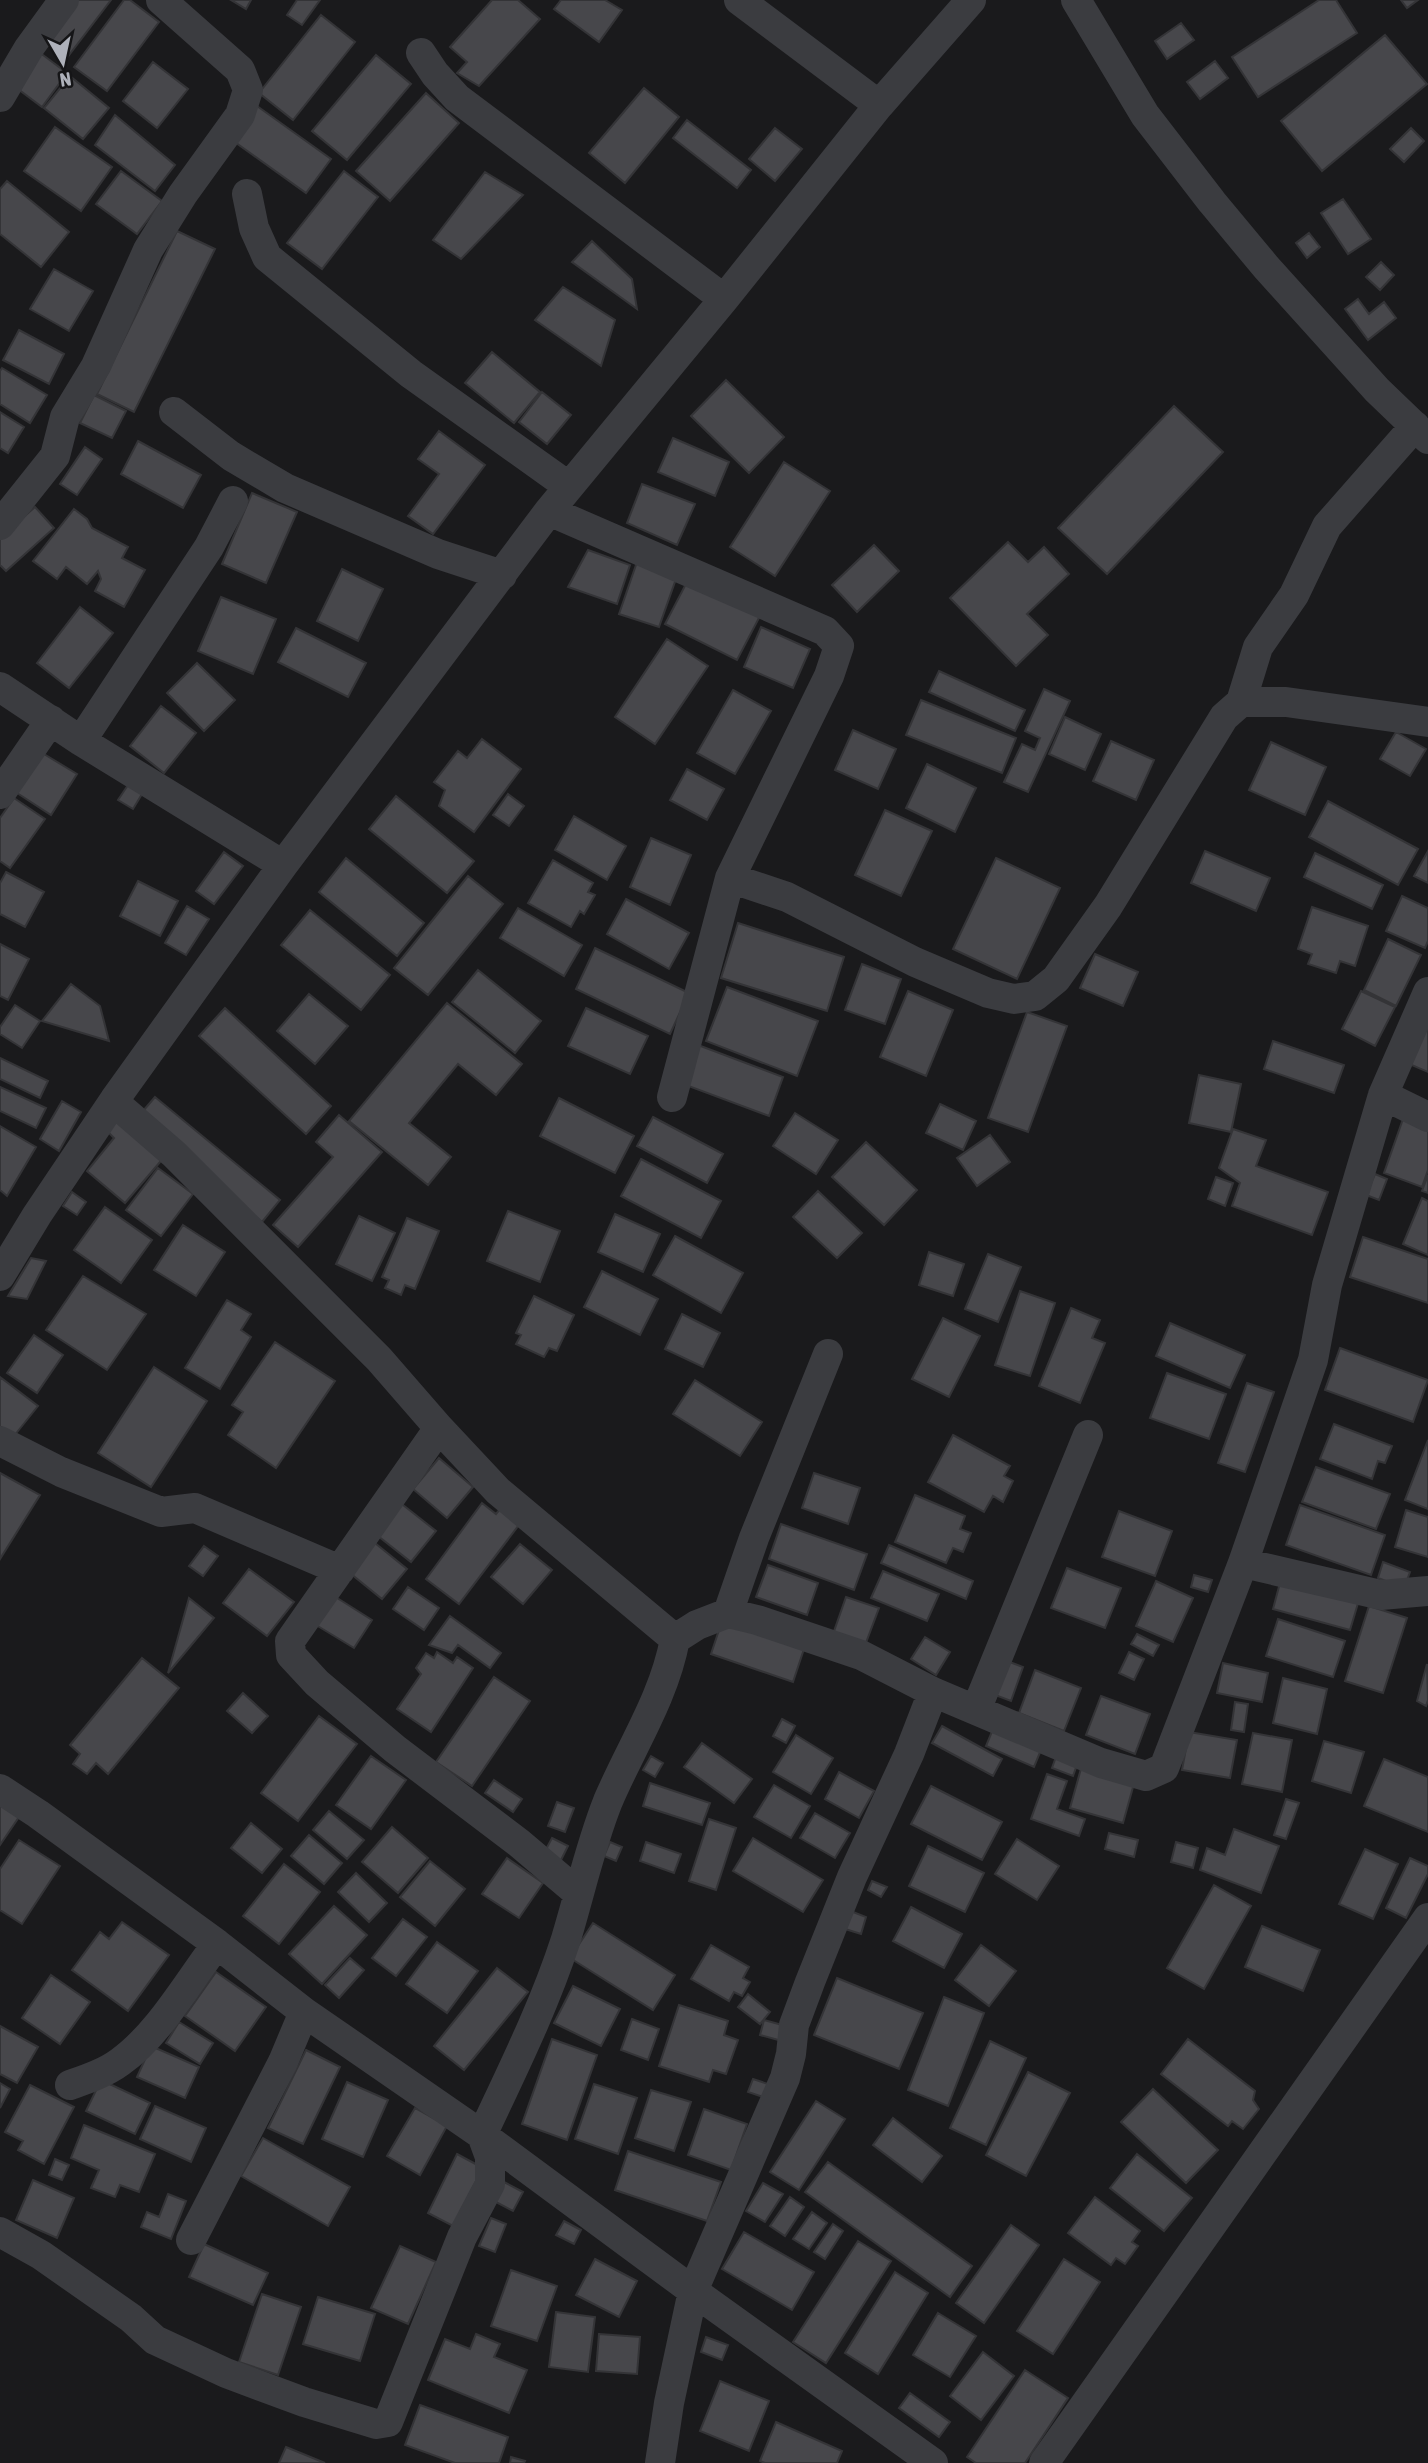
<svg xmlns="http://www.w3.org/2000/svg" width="1428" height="2463" font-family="'Asap Condensed',sans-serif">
	<rect width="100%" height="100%" fill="#1a1a1c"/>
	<!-- building -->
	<path fill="#47474b" stroke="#343437" stroke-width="2" d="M70,0H111L66,59L40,39Z
		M124,0H130L159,22L107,91L74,67Z
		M231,0H251L246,9Z
		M297,0H320L302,25L287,15Z
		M492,0H518L540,19L479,86L457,73L467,62L450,47Z
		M561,0H605L622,10L599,42L554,9Z
		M1319,0H1336L1357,33L1258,97L1232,57Z
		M1401,0H1418L1407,8Z
		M321,15L355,42L293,120L259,93Z
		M1181,23L1194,40L1167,59L1155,41Z
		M1385,35L1427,84L1322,171L1281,121Z
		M35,49L67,73L42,107L10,83Z
		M376,55L411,84L347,160L312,131Z
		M1215,61L1228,78L1200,99L1187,82Z
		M153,62L188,89L157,128L123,101Z
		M70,76L109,108L83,139L44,108Z
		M644,88L679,117L625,183L589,153Z
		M426,93L459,123L390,201L356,171Z
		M257,106L331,159L306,193L232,140Z
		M115,115L175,165L155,191L95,145Z
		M687,120L751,170L737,188L673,138Z
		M55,127L112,167L81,211L24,171Z
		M775,128L802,149L775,181L749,159Z
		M1411,128L1424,141L1404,162L1390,149Z
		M121,171L162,201L137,234L96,204Z
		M344,171L378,197L322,269L287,243Z
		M485,172L523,195L461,259L433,240Z
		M7,181L69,232L41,267L0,234V189Z
		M1343,199L1371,239L1348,254L1321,213Z
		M177,231L215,249L134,412L97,394Z
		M1309,233L1320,247L1307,258L1296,243Z
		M592,241L632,279L637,309L572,262Z
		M1381,262L1394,275L1380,290L1366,277Z
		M54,269L93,291L69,331L30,309Z
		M563,287L615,320L601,366L535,320Z
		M1358,299L1369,314L1384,302L1396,318L1368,340L1345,309Z
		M19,330L64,354L49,384L3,360Z
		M492,352L540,392L514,423L465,383Z
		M2,368L47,395L30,423L0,404V371Z
		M726,380L784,437L749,473L691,416Z
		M542,392L571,415L547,444L519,422Z
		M94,395L126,411L112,438L80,423Z
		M1174,406L1223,452L1107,574L1058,528Z
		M0,412L24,427L8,453L0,448Z
		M439,431L485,465L433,534L408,516L439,474L418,459Z
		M673,438L729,462L715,496L658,472Z
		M138,441L201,475L183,508L121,474Z
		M85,447L102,459L77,495L60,484Z
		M784,462L830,491L775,576L730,547Z
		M642,484L695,504L677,545L627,523Z
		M252,493L297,512L266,583L222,564Z
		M35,507L54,528L6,571L0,565V538Z
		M74,509L87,519L92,528L128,547L122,558L145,570L124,607L95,591L101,579L98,571L87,584L66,567L57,579L33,561Z
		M1008,542L1028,562L1044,547L1069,574L1027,614L1048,635L1016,666L950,598Z
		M874,545L899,571L857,612L832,585Z
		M588,550L630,565L617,604L568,587Z
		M637,562L677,576L659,627L619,614Z
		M342,569L383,589L358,641L317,621Z
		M688,580L760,616L737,660L665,624Z
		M221,597L276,619L253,674L198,651Z
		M80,607L113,633L69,688L37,663Z
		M761,627L810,649L793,688L744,667Z
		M296,628L366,663L348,697L278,662Z
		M667,639L708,666L655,744L615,717Z
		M197,663L235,700L204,731L167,693Z
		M939,671L1025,710L1015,731L929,692Z
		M1044,689L1070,701L1028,792L1004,782L1022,744L1035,750L1040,738L1025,731Z
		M733,690L771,711L735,774L697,753Z
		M921,700L1016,738L1002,773L906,735Z
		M161,706L196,733L164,773L130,746Z
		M1065,717L1101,734L1085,770L1049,754Z
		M853,730L896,749L878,789L835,770Z
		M1396,732L1426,749L1410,776L1380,759Z
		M482,739L521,769L474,832L439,806L445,790L434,782L458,751L467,758Z
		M1111,741L1154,760L1136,800L1093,781Z
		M1271,742L1326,767L1305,815L1249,790Z
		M39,751L77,774L51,815L14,791Z
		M927,764L976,788L955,832L906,808Z
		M687,769L724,789L707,820L670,800Z
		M128,785L142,794L133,809L118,800Z
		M508,794L524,806L509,826L493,815Z
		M396,796L474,861L447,893L369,829Z
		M14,798L45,819L10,868L0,861V818Z
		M1328,801L1418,849L1398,885L1309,837Z
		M885,810L932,831L901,896L855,875Z
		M574,816L626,846L607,880L555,850Z
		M651,838L691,855L670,905L630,887Z
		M1205,851L1270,878L1256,911L1191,883Z
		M1428,851V883L1414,876Z
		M224,852L243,866L214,904L196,891Z
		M1315,853L1383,885L1372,909L1304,877Z
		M346,858L424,923L397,956L319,892Z
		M996,858L1060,888L1017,979L953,949Z
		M553,860L593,883L588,892L595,895L584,914L580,911L571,927L528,903Z
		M6,872L44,892L25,927L0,914V883Z
		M468,876L503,904L428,995L394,968Z
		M138,881L178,901L160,936L120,916Z
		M1402,896L1428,908V941L1425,948L1386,931Z
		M626,899L689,933L669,969L607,934Z
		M187,906L209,919L186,955L165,943Z
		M1312,907L1368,926L1355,966L1340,961L1336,973L1308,964L1312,954L1298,949Z
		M518,908L582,945L564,976L500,938Z
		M310,910L390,975L361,1010L281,945Z
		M738,923L844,957L827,1011L721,978Z
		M1388,939L1421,955L1396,1006L1364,990Z
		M0,944L29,959L8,1000L0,996Z
		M595,948L689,993L670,1034L576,989Z
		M1095,954L1138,972L1123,1006L1080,988Z
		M862,964L901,979L885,1024L845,1010Z
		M478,970L541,1021L515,1053L452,1002Z
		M71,984L100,1006L109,1041L42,1021Z
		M727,987L818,1021L797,1076L706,1041Z
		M908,991L953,1010L926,1076L880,1057Z
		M1361,991L1395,1007L1375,1046L1342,1029Z
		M309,994L348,1026L315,1064L277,1031Z
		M447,1003L522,1064L496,1095L458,1064L409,1123L451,1157L428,1185L349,1121Z
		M15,1005L40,1021L22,1048L0,1034V1027Z
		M225,1008L331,1106L306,1134L199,1036Z
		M586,1008L648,1036L630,1074L568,1046Z
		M1027,1012L1067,1026L1028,1132L988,1118Z
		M1428,1016V1072L1407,1063Z
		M1273,1041L1344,1065L1334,1093L1264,1069Z
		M698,1045L783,1077L769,1116L683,1084Z
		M0,1058L48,1081L40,1098L0,1079Z
		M1199,1075L1241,1084L1231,1132L1189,1123Z
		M0,1087L46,1108L36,1128L0,1111Z
		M155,1097L280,1200L262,1222L137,1118Z
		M559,1098L634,1136L615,1173L540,1136Z
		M62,1101L81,1112L59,1151L40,1139Z
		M940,1104L976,1121L963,1150L926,1133Z
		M795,1113L838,1140L816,1174L773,1146Z
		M339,1115L382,1152L298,1247L273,1225L333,1157L316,1142Z
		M119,1116L166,1155L125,1203L87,1171L114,1138L107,1131Z
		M653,1117L723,1154L707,1183L637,1146Z
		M1403,1119L1428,1128V1170L1422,1187L1384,1173Z
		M0,1126L36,1147L7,1196L0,1190Z
		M1233,1129L1266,1140L1256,1166L1328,1192L1312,1235L1232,1206L1240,1183L1219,1168Z
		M990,1135L1010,1162L977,1186L957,1158Z
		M866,1142L917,1190L884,1225L832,1177Z
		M641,1159L721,1201L701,1238L621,1196Z
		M158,1168L193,1194L161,1236L126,1210Z
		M1375,1174L1387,1179L1379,1200L1366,1195Z
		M1428,1175V1193L1422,1191Z
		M1216,1177L1233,1183L1225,1206L1208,1199Z
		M818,1191L862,1233L837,1258L793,1217Z
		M72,1192L86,1202L77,1215L63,1206Z
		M1422,1198L1428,1201V1255L1403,1244Z
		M105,1207L152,1240L121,1283L74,1250Z
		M508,1211L560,1231L540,1282L487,1261Z
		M615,1214L660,1234L643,1272L598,1252Z
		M359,1216L395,1233L372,1281L336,1264Z
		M407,1218L439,1231L415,1289L405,1285L401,1295L385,1288L389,1280L382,1277Z
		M183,1225L225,1252L196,1296L154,1270Z
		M675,1236L743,1273L721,1313L653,1275Z
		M1363,1237L1428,1259V1303L1350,1277Z
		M929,1252L964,1264L953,1296L919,1285Z
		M988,1254L1021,1267L998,1322L965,1309Z
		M31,1258L46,1261L27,1299L8,1296Z
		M602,1271L658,1299L640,1335L584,1307Z
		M83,1276L146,1314L107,1370L46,1330Z
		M1020,1291L1055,1303L1030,1376L995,1365Z
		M534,1296L574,1315L557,1351L549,1348L544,1357L516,1344L521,1335L516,1333Z
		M227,1300L251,1314L241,1330L251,1337L220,1389L185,1368Z
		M1071,1308L1100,1320L1092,1338L1105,1343L1080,1403L1039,1386Z
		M682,1314L720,1333L703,1367L665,1349Z
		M943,1318L980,1336L949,1397L912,1379Z
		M1170,1323L1245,1355L1230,1388L1156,1356Z
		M34,1335L63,1355L37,1393L7,1373Z
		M275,1342L335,1381L276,1468L228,1435L243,1412L232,1405Z
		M1340,1348L1428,1380L1413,1422L1325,1390Z
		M154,1367L207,1401L151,1487L98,1453Z
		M1167,1373L1226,1394L1209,1439L1150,1418Z
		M0,1377L38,1406L14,1436L0,1426Z
		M695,1380L762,1422L740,1456L673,1414Z
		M1247,1383L1274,1392L1245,1472L1218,1463Z
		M1334,1424L1392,1446L1385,1463L1378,1461L1372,1479L1320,1459Z
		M953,1435L1010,1466L1004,1476L1013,1481L1003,1502L993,1496L984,1512L928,1482Z
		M1428,1440V1509L1405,1500Z
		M439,1458L473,1487L447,1518L413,1489Z
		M1316,1467L1390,1494L1376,1529L1302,1502Z
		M0,1473L40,1495L0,1559Z
		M814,1473L860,1488L848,1524L802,1508Z
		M915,1495L965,1516L960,1529L971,1533L963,1552L953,1548L946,1563L895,1542Z
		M398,1501L436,1531L411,1562L373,1532Z
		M482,1503L496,1514L505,1503L525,1517L459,1604L426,1579Z
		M1300,1505L1385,1535L1371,1575L1286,1545Z
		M1406,1510L1428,1517V1557L1395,1547Z
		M1119,1511L1172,1531L1155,1576L1102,1557Z
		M781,1524L867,1554L854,1590L769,1559Z
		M370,1539L407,1569L382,1599L345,1569Z
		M520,1544L552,1570L523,1604L491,1577Z
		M889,1545L973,1581L966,1599L881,1563Z
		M204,1546L218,1556L203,1576L189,1566Z
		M1383,1562L1410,1572L1404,1588L1378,1578Z
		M768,1565L818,1583L807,1615L756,1597Z
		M1067,1568L1121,1588L1105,1628L1051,1608Z
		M249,1569L294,1602L267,1636L223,1603Z
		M883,1571L939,1594L927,1621L871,1598Z
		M1194,1575L1212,1580L1208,1592L1191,1587Z
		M1281,1579L1359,1600L1350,1630L1273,1609Z
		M1156,1581L1193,1598L1173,1642L1136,1626Z
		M408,1587L439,1608L424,1630L393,1609Z
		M334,1596L372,1620L354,1648L316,1625Z
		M846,1597L879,1608L864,1648L832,1637Z
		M189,1598L214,1618L168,1673Z
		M1369,1606L1407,1618L1383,1693L1345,1681Z
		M450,1616L501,1653L490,1668L458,1645L452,1653L429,1645Z
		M723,1618L805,1646L793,1682L711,1654Z
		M1278,1619L1345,1641L1333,1677L1266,1656Z
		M1137,1634L1159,1645L1153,1656L1131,1644Z
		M925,1637L950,1652L936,1675L911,1659Z
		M437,1652L453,1663L457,1657L473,1668L431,1732L397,1709L421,1674L416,1668L426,1653L434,1658Z
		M1129,1652L1144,1659L1134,1680L1119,1673Z
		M142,1658L179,1688L108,1774L96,1763L87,1774L73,1764L80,1754L70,1745Z
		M1007,1661L1023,1667L1011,1701L995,1695Z
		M1223,1663L1268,1673L1262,1702L1217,1693Z
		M1427,1664L1428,1700L1426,1706L1417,1701Z
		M1035,1670L1081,1688L1064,1731L1019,1713Z
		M494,1677L530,1701L472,1786L436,1762Z
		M1283,1678L1327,1689L1317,1734L1273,1723Z
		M243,1693L268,1716L252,1733L227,1711Z
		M1101,1696L1150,1714L1135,1754L1086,1735Z
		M1235,1702L1248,1704L1244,1732L1231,1730Z
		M319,1716L357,1744L298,1821L261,1793Z
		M782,1719L795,1726L786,1743L773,1736Z
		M942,1726L1002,1759L993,1776L932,1743Z
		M993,1729L1041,1750L1034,1767L986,1746Z
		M1189,1732L1237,1740L1230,1778L1182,1770Z
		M1253,1733L1292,1740L1282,1792L1242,1784Z
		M796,1735L833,1758L811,1794L773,1772Z
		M1324,1741L1364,1752L1351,1793L1312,1781Z
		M702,1743L752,1779L734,1803L684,1767Z
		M1057,1754L1078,1762L1073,1776L1052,1768Z
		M371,1756L406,1780L371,1829L336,1805Z
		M651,1756L663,1763L655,1777L643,1770Z
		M1384,1759L1428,1777V1832L1364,1806Z
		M1082,1765L1135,1780L1123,1823L1070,1808Z
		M839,1772L874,1791L859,1818L825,1799Z
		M1047,1774L1067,1781L1057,1809L1085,1819L1079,1836L1031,1819Z
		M494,1780L522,1799L513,1812L485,1793Z
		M650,1783L710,1803L702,1825L643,1806Z
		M774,1785L810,1806L791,1838L754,1817Z
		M931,1786L1002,1822L982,1860L911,1824Z
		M1286,1799L1299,1803L1286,1839L1274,1835Z
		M0,1802L21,1814L0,1845Z
		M557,1802L574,1808L565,1832L548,1826Z
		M329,1811L364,1840L347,1859L313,1830Z
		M815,1813L850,1833L835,1858L800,1838Z
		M709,1819L736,1828L716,1890L689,1881Z
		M251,1823L282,1849L262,1873L231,1848Z
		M392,1827L428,1858L398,1893L362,1862Z
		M1234,1829L1279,1846L1261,1893L1200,1870L1207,1848L1225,1855Z
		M1109,1833L1138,1840L1134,1857L1105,1849Z
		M309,1835L342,1863L324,1884L291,1856Z
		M552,1838L568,1846L560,1862L544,1853Z
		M753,1838L823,1880L803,1912L733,1871Z
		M1017,1839L1059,1866L1037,1900L995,1874Z
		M19,1840L60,1866L22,1924L0,1910V1869Z
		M610,1842L622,1847L616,1861L604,1856Z
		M646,1842L681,1854L674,1873L640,1861Z
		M1176,1842L1198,1848L1193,1868L1171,1862Z
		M928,1846L984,1873L965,1912L909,1886Z
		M1365,1849L1398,1864L1373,1919L1339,1904Z
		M507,1858L543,1883L519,1918L482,1894Z
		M1410,1858L1428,1866V1874L1406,1918L1386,1908Z
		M430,1861L465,1889L435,1926L400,1897Z
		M284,1864L320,1892L279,1944L243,1916Z
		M356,1873L387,1903L369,1922L338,1892Z
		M872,1881L887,1887L881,1897L868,1890Z
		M1214,1885L1251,1906L1204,1989L1167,1968Z
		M334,1906L367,1935L322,1984L289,1954Z
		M911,1907L962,1934L944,1968L893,1941Z
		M848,1910L866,1917L861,1934L842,1928Z
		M403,1919L427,1937L396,1976L372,1958Z
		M122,1922L169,1955L128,2011L72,1970L100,1932L109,1939Z
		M593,1923L675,1975L653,2010L570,1958Z
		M1262,1926L1320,1950L1303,1991L1245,1967Z
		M437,1942L478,1971L447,2013L406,1984Z
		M711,1945L749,1967L743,1978L750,1982L742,1996L734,1992L729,2001L691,1979Z
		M981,1945L1016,1971L989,2006L955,1980Z
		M350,1958L364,1970L339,1998L325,1985Z
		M497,1968L528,1992L464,2070L434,2046Z
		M216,1972L266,2007L235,2051L185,2016Z
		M51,1975L90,2002L60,2044L22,2018Z
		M837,1978L923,2013L899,2069L814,2035Z
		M573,1986L620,2009L601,2046L554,2023Z
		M748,1994L770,2012L760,2024L738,2007Z
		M944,1997L984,2013L948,2106L908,2090Z
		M679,2005L728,2021L724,2035L738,2040L726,2074L713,2070L709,2082L659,2066Z
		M632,2019L659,2029L648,2060L621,2050Z
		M764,2020L786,2026L782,2041L760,2035Z
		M179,2022L213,2043L200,2064L166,2043Z
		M0,2026L38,2047L17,2083L0,2074Z
		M552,2039L597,2055L567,2140L522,2124Z
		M1188,2039L1255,2091L1253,2100L1259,2109L1243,2129L1232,2121L1228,2126L1161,2074Z
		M990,2041L1026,2058L986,2145L950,2128Z
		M151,2046L199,2067L185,2098L137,2077Z
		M306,2050L340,2067L303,2144L268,2128Z
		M1028,2072L1070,2093L1026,2176L986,2155Z
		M753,2079L768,2084L763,2097L748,2092Z
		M101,2080L150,2103L135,2134L86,2111Z
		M347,2082L388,2100L363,2157L322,2139Z
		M0,2083L10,2089L0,2108Z
		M594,2084L637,2098L618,2154L575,2139Z
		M30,2085L74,2107L44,2164L18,2150L23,2141L5,2132Z
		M1153,2089L1218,2150L1186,2183L1121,2122Z
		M651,2090L691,2102L674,2151L635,2138Z
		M816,2101L845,2119L799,2190L770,2172Z
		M155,2106L206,2128L191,2162L140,2139Z
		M415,2108L447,2126L420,2175L387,2156Z
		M704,2109L747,2124L731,2170L688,2155Z
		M893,2118L942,2156L922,2182L873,2145Z
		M84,2125L155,2154L139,2192L120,2185L115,2197L91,2188L99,2170L71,2158Z
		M263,2138L350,2187L328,2226L241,2176Z
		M628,2151L721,2182L707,2221L615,2190Z
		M457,2154L483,2168L453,2226L428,2213Z
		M1137,2154L1192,2198L1164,2231L1110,2188Z
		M55,2159L69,2165L62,2180L49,2175Z
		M828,2162L972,2266L950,2297L805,2192Z
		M33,2180L74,2198L57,2238L16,2220Z
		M504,2182L523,2192L513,2211L494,2201Z
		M763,2183L783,2194L765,2222L746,2211Z
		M168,2194L186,2201L171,2239L141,2227L147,2212L159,2217Z
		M790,2197L804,2207L785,2236L770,2226Z
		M1095,2197L1140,2231L1132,2242L1138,2246L1125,2264L1116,2258L1111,2265L1068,2233Z
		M812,2212L827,2223L809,2249L793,2239Z
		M491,2218L506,2224L495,2252L479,2246Z
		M564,2221L581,2230L574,2244L556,2235Z
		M833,2224L843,2231L825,2259L814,2252Z
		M1011,2225L1039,2245L984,2323L956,2303Z
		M744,2232L814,2272L792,2310L722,2269Z
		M858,2241L891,2261L826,2363L793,2342Z
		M204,2244L268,2273L253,2305L189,2277Z
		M400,2246L436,2262L408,2324L371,2308Z
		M595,2259L637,2281L619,2317L576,2295Z
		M1064,2259L1100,2282L1053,2354L1017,2331Z
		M511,2270L557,2286L537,2341L491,2326Z
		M895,2272L928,2293L878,2374L845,2353Z
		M262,2294L301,2307L278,2375L239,2362Z
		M318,2297L375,2314L360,2361L303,2344Z
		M556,2312L595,2317L588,2372L549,2367Z
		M938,2313L976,2336L950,2377L913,2355Z
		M476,2334L500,2344L494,2357L527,2370L509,2413L428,2380L445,2339L470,2349Z
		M599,2334L640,2337L637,2374L596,2371Z
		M706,2337L728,2345L722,2360L701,2352Z
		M983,2352L1014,2376L981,2420L950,2396Z
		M1025,2370L1068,2398L1025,2463H976L967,2457Z
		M720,2381L769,2401L749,2451L700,2431Z
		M910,2393L950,2422L939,2437L899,2408Z
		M420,2405L508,2437L499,2463H455L405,2445Z
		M776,2422L842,2451L837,2463H765L760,2461Z
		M286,2447L325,2463H279Z
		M511,2457L525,2461L524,2463H510Z"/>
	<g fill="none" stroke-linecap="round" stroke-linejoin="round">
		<!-- minor -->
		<path stroke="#3b3c40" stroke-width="30" d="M739,0L879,105
			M1076,0L1145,115L1212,202L1266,267L1377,390L1428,439
			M421,53L435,74L457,98L724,299
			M0,97L29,48L64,0
			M247,194L254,228L267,257L411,374L568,486
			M174,412L231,456L285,488L438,554L502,575
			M549,511L825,631L839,646L829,676L730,878L672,1097
			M0,525L55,456L65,417L96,366L148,250L183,194L240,115L248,90L240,70L161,0
			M0,687L81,741L283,865
			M1241,702L1258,647L1294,595L1327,526L1415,426
			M81,741L209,547L233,501
			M0,794L51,720
			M730,878L787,897L915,962L988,993L1014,999L1035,996L1056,979L1108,906L1224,717L1241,702H1286L1428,722
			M1383,1095L1428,1117
			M115,1099L122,1109L174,1154L379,1359L439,1428L498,1491L675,1639
			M0,1276L37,1215L115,1099L283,865L549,511L724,299L879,105L971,0
			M439,1428L290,1641L291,1655L317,1683L395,1749L519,1843L578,1893
			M0,1441L61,1472L161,1512L195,1508L340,1570
			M1243,1563L1381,1595L1428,1591
			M728,1613L754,1538L828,1354
			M976,1710L1088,1435
			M0,1789L38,1814L217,1944L304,2012L482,2135L693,2291L933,2463
			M70,2085C87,2079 105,2073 120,2062C159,2034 188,1982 217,1944
			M0,2232L41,2255L131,2318L155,2340L226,2373L304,2402L376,2424L388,2422L462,2237L490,2184V2157L482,2135C512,2071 544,2007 566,1939C580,1893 590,1846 608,1801C631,1747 664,1698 675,1639L697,1625L728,1613L757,1620L861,1655L933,1692L1101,1763L1146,1776L1164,1768L1243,1563L1313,1360L1327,1285L1383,1095L1428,992
			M191,2240L283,2062L304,2012
			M660,2463L669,2403L693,2291L785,2078L791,2054L794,2025L810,1982L852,1877L909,1754L933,1692
			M1044,2463L1428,1918"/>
	</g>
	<!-- north arrow -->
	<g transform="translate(63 63) rotate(171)" stroke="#151517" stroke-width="5" paint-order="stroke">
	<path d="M0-5L12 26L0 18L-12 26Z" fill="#aeb1ba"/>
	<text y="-10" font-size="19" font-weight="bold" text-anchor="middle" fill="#aeb1ba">N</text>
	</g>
</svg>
